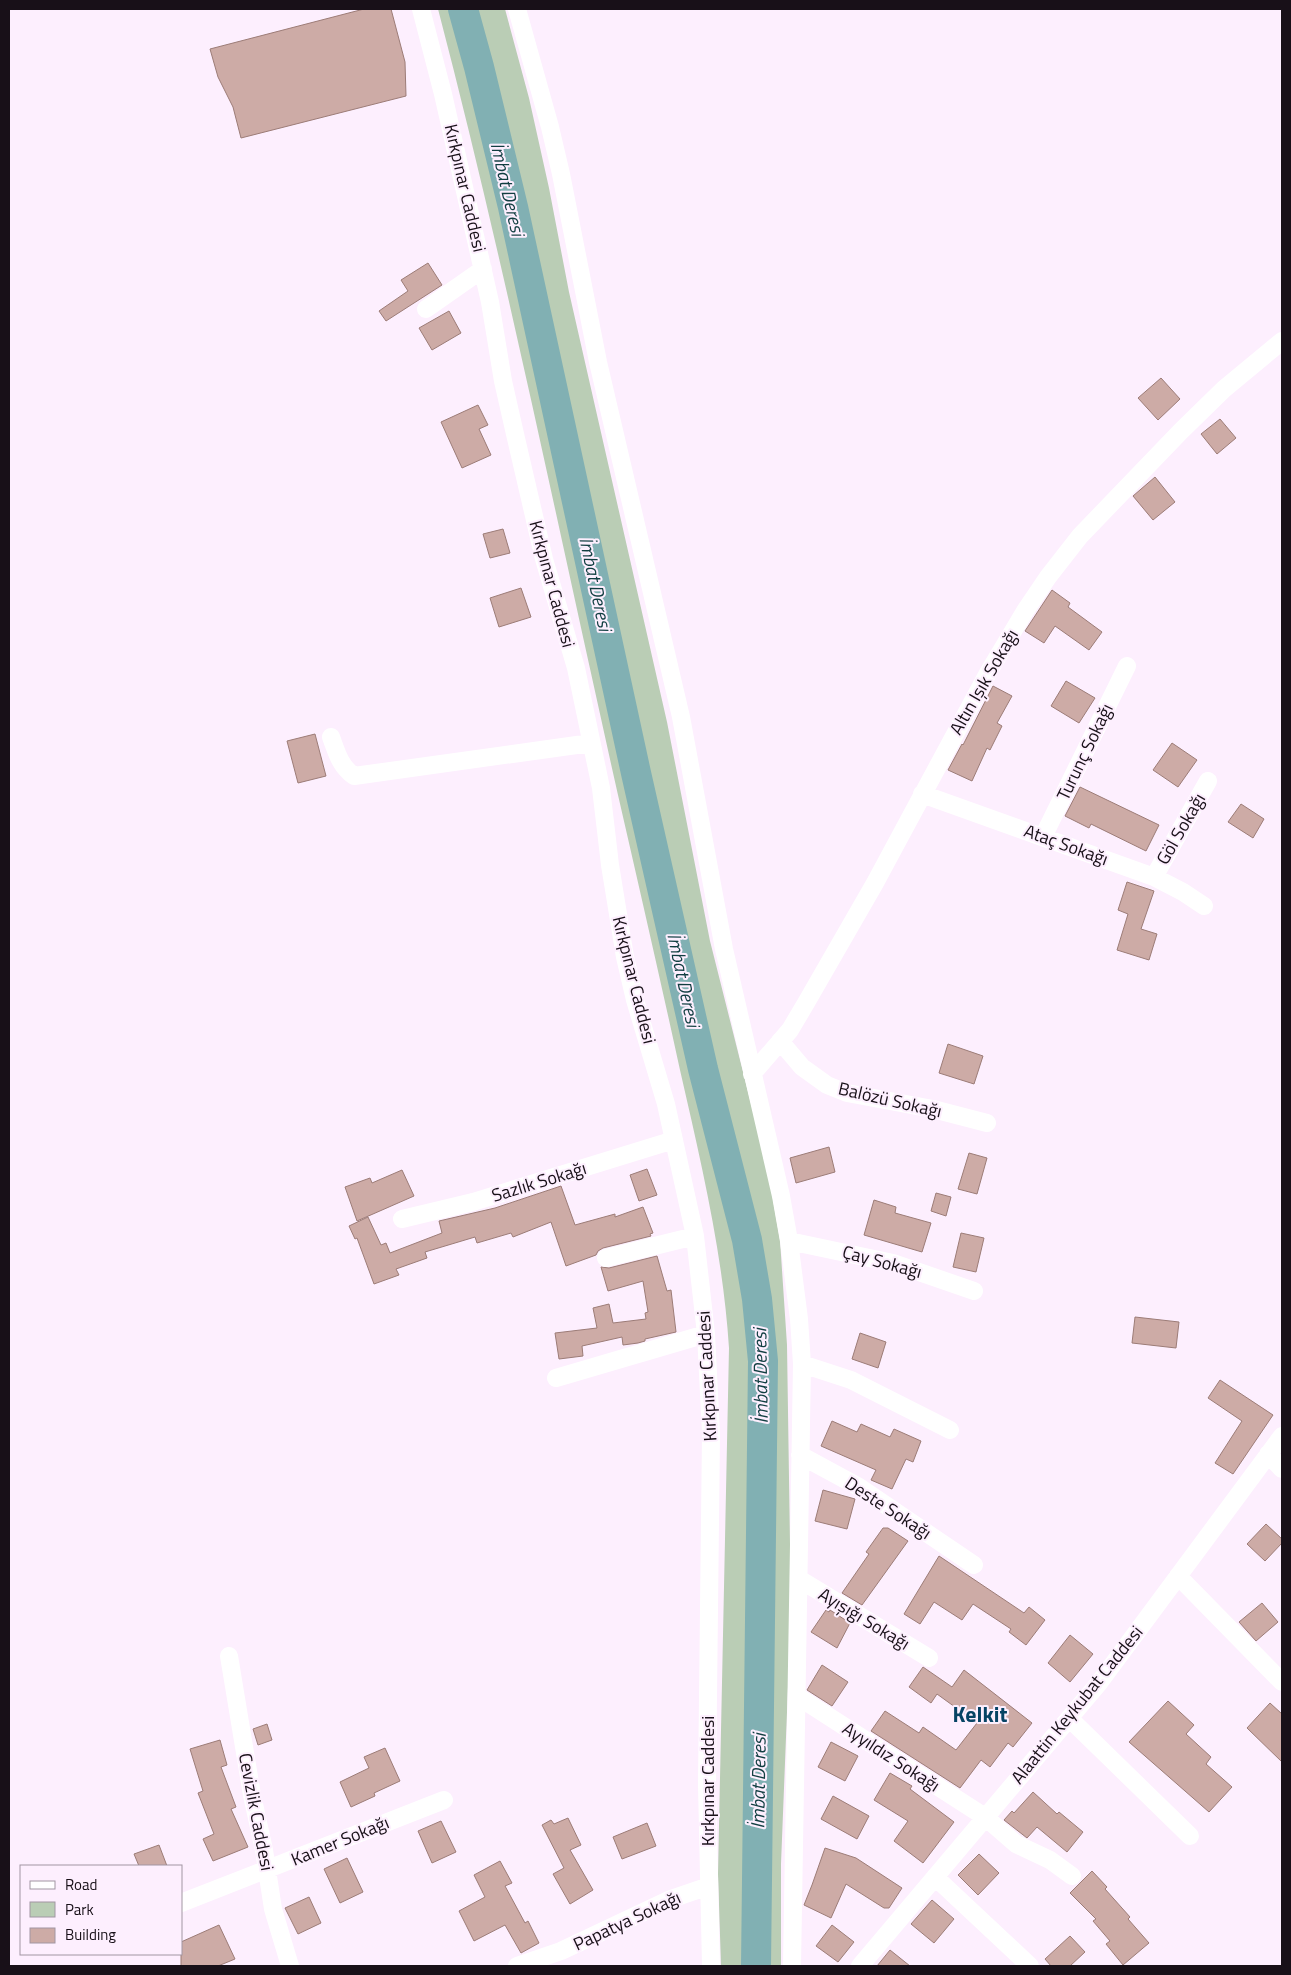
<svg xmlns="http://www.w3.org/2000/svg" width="1291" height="1975" font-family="'Titillium Web',sans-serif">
	<rect width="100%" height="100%" fill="#fdeffe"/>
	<!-- green -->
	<path fill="#bacdb5" d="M438,9H505L529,98L549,188L569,292L667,722L710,941L768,1171L780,1240L787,1345L791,1611L781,1864V1966H721L718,1874L729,1348C723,1254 701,1162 680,1070C660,978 639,887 618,795C559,533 506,269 438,9Z"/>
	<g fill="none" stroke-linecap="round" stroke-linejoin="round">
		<!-- river -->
		<path stroke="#81b0b3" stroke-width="30" d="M463,9L479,67L513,207L636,773L703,1069L747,1240L757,1299L763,1361L756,1966"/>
	</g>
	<!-- building -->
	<path fill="#cdaba6" stroke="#9c7c77" d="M364,9H391L405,62L406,96L241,138L233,107L218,77L210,49Z
		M428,263L442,285L386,321L379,311L408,291L401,280Z
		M449,311L461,333L432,350L419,328Z
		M1161,378L1180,399L1158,420L1138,398Z
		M478,405L488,425L479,429L491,455L462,468L441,422Z
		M1220,419L1236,438L1217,454L1201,434Z
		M1155,477L1175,502L1153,520L1133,496Z
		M503,529L510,553L490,558L483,534Z
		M521,588L531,617L499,627L490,598Z
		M1052,590L1070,603L1068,607L1102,632L1089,650L1055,626L1044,643L1025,631Z
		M1066,681L1095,698L1079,723L1051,706Z
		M993,686L1012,696L997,723L1002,726L990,750L987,748L972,781L948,770L962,744L963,745Z
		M315,734L326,776L298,783L287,741Z
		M1172,743L1197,760L1178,787L1153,770Z
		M1080,787L1159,825L1146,851L1091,824L1089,828L1065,816Z
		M1241,804L1264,819L1253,838L1228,822Z
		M1127,882L1154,891L1141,929L1157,934L1149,960L1117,950L1128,914L1118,910Z
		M948,1044L983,1056L974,1084L939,1073Z
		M829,1147L835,1172L796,1183L790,1158Z
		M969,1153L987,1158L977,1194L958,1189Z
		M647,1169L657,1195L639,1201L630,1175Z
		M402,1170L414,1196L357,1221L345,1187L370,1178L372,1183Z
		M561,1186L575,1225L615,1214V1217L643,1207L653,1233L650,1234L651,1236L603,1248L598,1251L596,1255L566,1266L551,1222L513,1237L511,1233L477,1243L475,1237L425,1252L427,1258L396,1269L399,1275L374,1284L357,1238L355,1239L349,1226L368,1217L381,1245L386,1243L390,1253L442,1233L439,1221L495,1208Z
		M936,1193L951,1197L946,1216L931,1211Z
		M874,1200L896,1207L895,1213L931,1223L922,1252L864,1235Z
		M961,1233L984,1238L976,1272L953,1267Z
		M657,1256L667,1291L671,1290L676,1332L645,1339V1341L638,1343L623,1345L622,1337L582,1346L583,1356L559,1359L555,1333L597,1328L593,1308L609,1304L613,1323L646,1319L645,1313L648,1312L643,1281L608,1291L601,1267L609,1268Z
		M1135,1317L1179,1322L1176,1348L1132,1343Z
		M860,1333L886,1342L878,1368L852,1359Z
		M1220,1380L1273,1415L1233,1474L1215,1463L1242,1421L1208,1398Z
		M832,1421L857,1432L861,1424L890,1437L894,1429L921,1441L913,1462L906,1459L892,1489L871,1480L876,1470L821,1446Z
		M823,1490L855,1499L847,1529L815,1521Z
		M1266,1524L1282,1539V1543L1265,1561L1247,1544Z
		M883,1528H888L908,1541L862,1605L842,1593L869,1554L866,1552Z
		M939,1556L1024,1613L1029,1607L1045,1620L1026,1645L1009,1632L1011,1629L973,1604L962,1620L934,1602L920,1624L904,1614Z
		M1262,1603L1278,1622L1256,1641L1239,1622Z
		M826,1610L829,1612L830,1610L850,1623L837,1648L811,1632Z
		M1070,1635L1093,1654L1070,1682L1048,1663Z
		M822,1665L848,1682L832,1706L807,1690Z
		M923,1667L952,1687L964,1670L1032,1723L1013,1747L1008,1743L990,1767L981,1760L960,1788L871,1731L885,1711L919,1733L923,1727L956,1750L977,1723L937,1694L931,1703L909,1687Z
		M1168,1701L1194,1725L1186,1734L1211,1757L1206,1764L1232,1787L1209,1812L1129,1742Z
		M1270,1703L1282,1714V1762L1247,1728Z
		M267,1724L272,1740L258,1745L253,1729Z
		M220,1740L227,1765L221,1767L236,1807L231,1809L248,1847L213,1861L203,1839L214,1834L198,1793L203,1791L190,1749Z
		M831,1742L858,1756L845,1781L818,1767Z
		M385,1748L400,1781L374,1793L375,1796L351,1807L340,1782L369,1768L364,1757Z
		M890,1773L912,1786L910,1789L954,1822L923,1863L894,1841L908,1821L874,1800Z
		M1033,1792L1057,1814L1059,1812L1083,1832L1067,1852L1037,1827L1027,1838L1004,1820L1012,1811L1014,1813Z
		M833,1796L869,1816L857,1839L821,1819Z
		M568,1818L581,1845L570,1850L593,1890L570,1904L553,1874L564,1868L542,1825L551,1820L554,1824Z
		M441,1821L456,1852L432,1863L418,1831Z
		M647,1823L656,1846L622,1859L613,1837Z
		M159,1845L167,1866H139L134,1854Z
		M825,1848L856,1858L902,1888L889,1908H884L846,1884L831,1918L804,1905L812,1885Z
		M979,1854L999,1873L978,1895L958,1875Z
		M347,1858L363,1892L340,1903L324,1869Z
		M500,1861L512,1883L505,1886L525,1923L528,1921L539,1943L521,1953L505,1925L474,1941L459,1911L485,1897L474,1875Z
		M1092,1871L1107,1887L1105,1889L1130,1917L1128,1919L1149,1943L1123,1965L1106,1944L1110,1941L1093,1921L1096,1919L1070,1893Z
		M309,1897L321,1923L298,1934L285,1908Z
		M932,1900L954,1919L934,1943L911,1924Z
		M219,1925L235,1959L218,1966H181V1942Z
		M832,1925L854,1942L838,1962L816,1946Z
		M1070,1936L1085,1952L1070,1966H1051L1045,1959Z
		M890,1950L910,1966H877Z"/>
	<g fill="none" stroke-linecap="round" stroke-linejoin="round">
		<!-- minor -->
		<path stroke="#fff" stroke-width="18" d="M421,9L443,94L490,302L503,381L515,434L544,559L576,668L601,788L610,865L625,957L635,1000L666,1104L695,1236L706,1334L711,1433L707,1785L711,1966
			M517,9L550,127L561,174L598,362L681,717L724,949L781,1196L789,1241L799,1319L802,1364L792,1966
			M426,309L483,269
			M331,737C337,753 340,766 354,776L591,743
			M922,794L1154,877L1183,892L1204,906
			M1043,837L1127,666
			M1154,877L1208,781
			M780,1041L802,1067L827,1085L847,1093L933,1109L987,1123
			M752,1074L790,1030L806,1003L875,883L988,673L1025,611L1048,577L1080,536L1181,431L1224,389L1282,341
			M402,1219L473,1202L674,1140
			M789,1241L893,1263L974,1291
			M606,1258L695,1236
			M802,1364L851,1380L950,1430
			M556,1378L706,1334
			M1268,1454L1282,1469
			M800,1455L859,1487L974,1565
			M1178,1576L1282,1682
			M799,1579L929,1658
			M229,1656L252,1795L264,1850L273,1909L290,1966
			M797,1696L985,1817L1016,1844L1050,1860L1072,1876
			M1070,1719L1190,1836
			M935,1877L1030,1966
			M181,1903L444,1800
			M517,1966L561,1951L671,1899L709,1886
			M860,1966L1099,1683L1282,1436"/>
	</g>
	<g text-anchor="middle" stroke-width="4" stroke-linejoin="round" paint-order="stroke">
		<!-- street labels -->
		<g font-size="18" fill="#181018" stroke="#fdeffe">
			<text transform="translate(465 188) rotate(77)" y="6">Kırkpınar Caddesi</text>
			<text transform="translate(552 584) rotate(75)" y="6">Kırkpınar Caddesi</text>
			<text transform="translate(984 682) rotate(-60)" y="6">Altın Işık Sokağı</text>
			<text transform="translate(1085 752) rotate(-64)" y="6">Turunç Sokağı</text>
			<text transform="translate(1181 829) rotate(-60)" y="6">Göl Sokağı</text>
			<text transform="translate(1066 845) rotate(20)" y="6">Ataç Sokağı</text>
			<text transform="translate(634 980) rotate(76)" y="6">Kırkpınar Caddesi</text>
			<text transform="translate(890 1100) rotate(13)" y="6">Balözü Sokağı</text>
			<text transform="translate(539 1182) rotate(-17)" y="6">Sazlık Sokağı</text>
			<text transform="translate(882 1262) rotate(15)" y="6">Çay Sokağı</text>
			<text transform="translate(707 1376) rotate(-93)" y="6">Kırkpınar Caddesi</text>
			<text transform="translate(888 1508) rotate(33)" y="6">Deste Sokağı</text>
			<text transform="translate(864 1619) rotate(31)" y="6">Ayışığı Sokağı</text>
			<text transform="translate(1077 1705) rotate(-51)" y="6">Alaattin Keykubat Caddesi</text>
			<text transform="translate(891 1757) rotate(33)" y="6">Ayyıldız Sokağı</text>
			<text transform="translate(708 1781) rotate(-90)" y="6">Kırkpınar Caddesi</text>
			<text transform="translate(256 1812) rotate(79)" y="6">Cevizlik Caddesi</text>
			<text transform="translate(340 1841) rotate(-22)" y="6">Kamer Sokağı</text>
			<text transform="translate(627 1921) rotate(-25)" y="6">Papatya Sokağı</text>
		</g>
		<!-- water labels -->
		<g font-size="19" font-style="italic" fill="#113e41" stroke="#fdeffe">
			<text transform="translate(508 189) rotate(77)" y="7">İmbat Deresi</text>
			<text transform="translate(596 584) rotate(78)" y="7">İmbat Deresi</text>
			<text transform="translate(684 980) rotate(78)" y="7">İmbat Deresi</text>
			<text transform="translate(760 1376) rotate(-91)" y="7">İmbat Deresi</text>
			<text transform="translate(758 1781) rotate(-89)" y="7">İmbat Deresi</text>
		</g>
		<!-- district labels -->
		<g font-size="22" font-weight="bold" fill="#064364" stroke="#fdeffe">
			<text x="980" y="1722">Kelkit</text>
		</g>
	</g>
	<!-- border -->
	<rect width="1291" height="1975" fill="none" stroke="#181018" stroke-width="20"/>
	<!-- legend -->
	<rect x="20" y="1865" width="162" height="90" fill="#fdeffe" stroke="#a196a2"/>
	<rect x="30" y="1881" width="25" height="8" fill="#ffffff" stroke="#a196a2"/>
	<text x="65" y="1890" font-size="15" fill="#181018">Road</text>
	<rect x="30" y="1902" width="25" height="15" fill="#bacdb5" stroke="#a196a2"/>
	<text x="65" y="1915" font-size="15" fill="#181018">Park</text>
	<rect x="30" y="1928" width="25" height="15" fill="#cdaba6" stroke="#a196a2"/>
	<text x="65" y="1940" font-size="15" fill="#181018">Building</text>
</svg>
